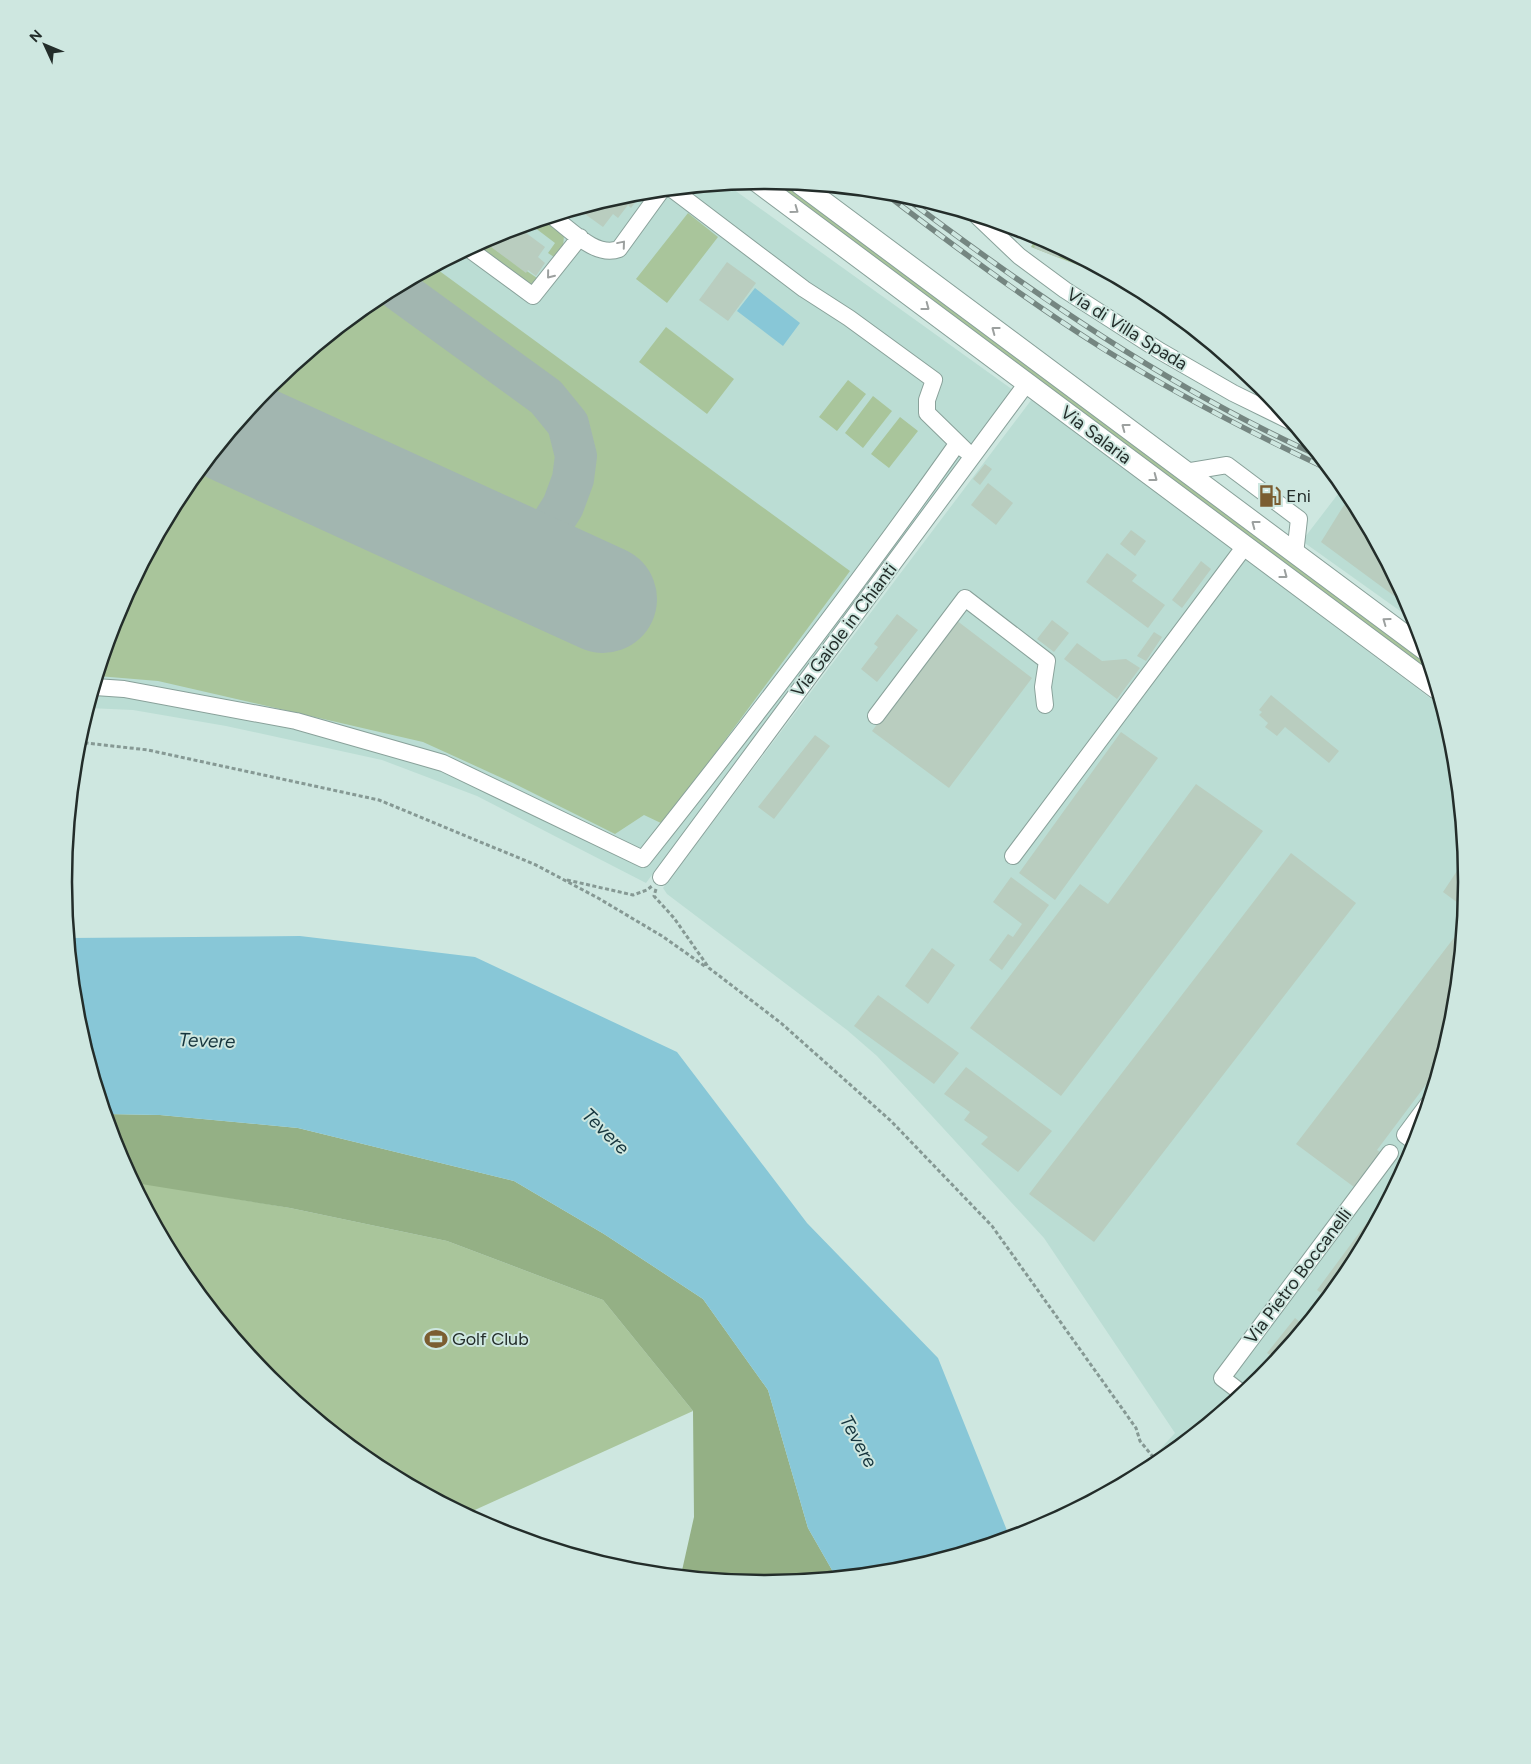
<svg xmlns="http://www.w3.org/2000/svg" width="1531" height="1764" font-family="Figtree,sans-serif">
	<rect width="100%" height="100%" fill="#cee7e0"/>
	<!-- built -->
	<path fill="#bbddd4" d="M726,184L1013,390L646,883L477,796L382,760L226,726L133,710L89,708L117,613L182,492L269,386L376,298L497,234L629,194Z
		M1032,399L1442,707L1454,745L1467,882L1454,1019L1414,1151L1349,1272L1262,1378L1156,1465L1153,1457L1175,1433L1044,1238L877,1056L847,1030L667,894L663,888Z
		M1338,494L1354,502L1414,614L1417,623L1302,541Z"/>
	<!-- green -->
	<path fill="#a9c59b" d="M769,181L786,182L1430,666L1434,680Z
		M688,213L718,237L667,303L636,279Z
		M544,220L564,235L563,248L538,282L530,286L474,246L483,241L537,278L554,257L548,253L555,243L530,224Z
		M1037,235L1132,286L1031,247Z
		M434,267L850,571L663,824L644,815L615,834L513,783L423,742L158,681L98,676L117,613L182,492L206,463L601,640L636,569L577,544L569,532C588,469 606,456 567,394L410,280Z
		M380,296L528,401C540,412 551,422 556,437C564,458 550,508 528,517C525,518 520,518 517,519L256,402L270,386Z
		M666,327L734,379L707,414L639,362Z
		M848,380L866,394L837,431L819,417Z
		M873,396L892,411L863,448L845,433Z
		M900,417L918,431L889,468L871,454Z
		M133,1181L290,1208L447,1241L603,1300L693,1411L466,1514L375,1465L269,1378L182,1272Z"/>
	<!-- forest -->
	<path fill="#94b085" d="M106,1114L160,1115L298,1128L514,1181L604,1234L703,1299L768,1390L808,1528L836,1577L765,1584L681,1575L694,1517L693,1411L603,1300L447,1241L290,1208L135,1183L117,1150Z"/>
	<!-- water -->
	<path fill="#88c7d7" d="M755,288L800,323L783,346L737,311Z
		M300,936L475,957L677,1052L807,1223L938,1358L1010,1538L902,1570L836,1577L808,1528L768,1390L703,1299L604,1234L514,1181L298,1128L160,1115L106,1114L77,1019L69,938Z"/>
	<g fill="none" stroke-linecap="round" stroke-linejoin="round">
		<!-- taxiway -->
		<path stroke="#a2b6b0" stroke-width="42" d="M396,288L546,397L568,424L576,456L573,479L563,506L551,525L536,542L523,550L496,549"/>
		<!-- runway -->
		<path stroke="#a2b6b0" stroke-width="108" d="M233,430L603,599"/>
	</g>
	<!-- building -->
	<path fill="#b9cdbf" d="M643,192L631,208L628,205L618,218L613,214L603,227L578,209L629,194Z
		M518,227L545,247L538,257L545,263L536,276L528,270L526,273L483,241L497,234Z
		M1039,236L1063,249L1059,258L1034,248Z
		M727,262L756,283L728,321L699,300Z
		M985,464L992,469L980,485L973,479Z
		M988,483L1013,503L996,525L971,505Z
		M1344,505L1359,510L1404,596L1401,601L1321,542Z
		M1131,530L1146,541L1135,556L1120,544Z
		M1107,553L1137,575L1132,581L1165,605L1148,628L1086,582Z
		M1201,561L1211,569L1182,608L1172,600Z
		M897,614L918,630L877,682L861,669L878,647L874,644Z
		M956,620L1032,678L949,788L872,731Z
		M1052,620L1069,633L1054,652L1037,639Z
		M1154,632L1162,637L1146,661L1137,656Z
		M1077,643L1102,661L1126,659L1140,668L1117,699L1064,659Z
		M1271,695L1339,751L1329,763L1285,727L1277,736L1265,727L1268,723L1259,715L1262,712L1259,710Z
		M1121,732L1158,758L1055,900L1019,873Z
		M815,735L830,746L774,819L758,807Z
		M1196,784L1263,831L1061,1096L970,1028L1080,884L1108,904Z
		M1291,853L1356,903L1094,1242L1029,1194Z
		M1457,871L1467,879L1465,908L1443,892Z
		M1011,877L1049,905L1002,970L989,960L1008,934L1013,937L1022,924L993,902Z
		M1463,926L1454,1019L1440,1066L1377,1150L1380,1152L1354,1187L1296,1144Z
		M932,948L955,965L928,1004L905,986Z
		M878,995L959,1053L934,1084L854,1026Z
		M966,1067L1052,1131L1018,1172L981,1144L988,1137L964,1120L970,1112L944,1094Z
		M1391,1190L1349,1272L1328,1298L1317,1290Z
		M1295,1318L1305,1326L1277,1360L1267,1353Z"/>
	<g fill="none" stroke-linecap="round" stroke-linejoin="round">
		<defs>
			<path id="minor" d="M672,189L804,289L849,318L934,380L927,400V413L965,450
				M977,216L1019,256L1065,290L1160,351L1233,393L1292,422
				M553,217C571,230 596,258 619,249L661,191
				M469,249L533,296L580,237
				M1185,472L1227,465L1299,519L1295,554
				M95,687L124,689L296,721L443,763L643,859C751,723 857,586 957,444
				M876,716L965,598L1047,661L1043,687L1045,705
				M1013,856L1245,546
				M661,877L1027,383
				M1416,1143L1405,1135L1428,1104
				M1243,1394L1222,1378L1390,1153"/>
			<path id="major" d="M756,181L1437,689
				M800,184L1425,650"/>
		</defs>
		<!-- minor casing -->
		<use href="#minor" stroke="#89a19a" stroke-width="18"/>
		<!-- major casing -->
		<use href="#major" stroke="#89a19a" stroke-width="22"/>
		<!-- path -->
		<path stroke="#869994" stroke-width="3" stroke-dasharray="4 2.5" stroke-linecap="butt" d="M78,742L148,750L379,800L536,865L598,898L662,936L706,967
			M567,880L633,895L647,890L652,886
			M656,889L654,896L674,918L709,968L781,1023L891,1121L992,1226L1136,1428L1140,1441L1158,1463"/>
		<!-- minor -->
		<use href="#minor" stroke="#fff" stroke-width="16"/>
		<!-- major -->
		<use href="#major" stroke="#fff" stroke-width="20"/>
		<defs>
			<path id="rail" d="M883,192C954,246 1026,300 1102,348C1176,394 1253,434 1332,471
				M899,193C1032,293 1167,387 1319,456"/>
		</defs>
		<!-- rail casing -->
		<use href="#rail" stroke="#758681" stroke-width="5.5"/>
		<!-- rail -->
		<use href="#rail" stroke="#cee7e0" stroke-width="4" stroke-dasharray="11" stroke-linecap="butt"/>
	</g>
	<!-- one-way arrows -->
	<defs><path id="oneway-chevron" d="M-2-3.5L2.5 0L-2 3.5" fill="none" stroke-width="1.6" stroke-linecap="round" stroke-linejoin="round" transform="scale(1.25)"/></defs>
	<g stroke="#9ca09f">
		<use href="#oneway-chevron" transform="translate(795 210) rotate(36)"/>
		<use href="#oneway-chevron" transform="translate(622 244) rotate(-50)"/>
		<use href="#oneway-chevron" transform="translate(550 275) rotate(129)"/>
		<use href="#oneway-chevron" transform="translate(926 307) rotate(37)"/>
		<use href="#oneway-chevron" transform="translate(995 330) rotate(-143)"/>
		<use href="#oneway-chevron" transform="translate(1125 427) rotate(-143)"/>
		<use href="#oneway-chevron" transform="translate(1154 478) rotate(37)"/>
		<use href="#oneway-chevron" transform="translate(1255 524) rotate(-143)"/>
		<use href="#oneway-chevron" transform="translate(1284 575) rotate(37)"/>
		<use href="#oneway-chevron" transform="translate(1386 621) rotate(-144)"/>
	</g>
	<!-- icons -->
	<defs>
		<symbol id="fuel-bare" viewBox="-9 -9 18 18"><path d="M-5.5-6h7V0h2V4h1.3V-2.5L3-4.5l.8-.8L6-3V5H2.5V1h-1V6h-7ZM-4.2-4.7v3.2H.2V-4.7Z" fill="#7b5d31" stroke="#cee7e0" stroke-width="2.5" paint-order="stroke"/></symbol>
		<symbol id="stadium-bare" viewBox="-9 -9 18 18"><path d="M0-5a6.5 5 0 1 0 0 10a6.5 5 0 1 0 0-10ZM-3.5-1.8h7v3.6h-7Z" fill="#7b5d31" stroke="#cee7e0" stroke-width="2.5" paint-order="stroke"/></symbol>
	</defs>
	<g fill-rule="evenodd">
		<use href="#fuel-bare" x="1254" y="480" width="32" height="32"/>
		<use href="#stadium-bare" x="420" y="1323" width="32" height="32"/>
	</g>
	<g text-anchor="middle" stroke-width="4" stroke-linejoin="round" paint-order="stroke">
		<!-- street labels -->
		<g font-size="18" fill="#232d2a" stroke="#cee7e0">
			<text transform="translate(1127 329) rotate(32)" y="6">Via di Villa Spada</text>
			<text transform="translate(1096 435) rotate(37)" y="6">Via Salaria</text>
			<text transform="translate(844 630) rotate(-53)" y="6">Via Gaiole in Chianti</text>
			<text transform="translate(1298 1276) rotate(-53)" y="6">Via Pietro Boccanelli</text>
		</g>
		<!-- poi labels -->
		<g font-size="18" fill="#232d2a" stroke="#cee7e0" text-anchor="start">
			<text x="1286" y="502">Eni</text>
			<text x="452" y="1345">Golf Club</text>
		</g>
		<!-- water labels -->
		<g font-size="19" font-style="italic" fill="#16353d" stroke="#cee7e0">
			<text transform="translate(207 1040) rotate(2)" y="7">Tevere</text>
			<text transform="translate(606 1131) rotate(44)" y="7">Tevere</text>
			<text transform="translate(859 1441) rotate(61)" y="7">Tevere</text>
		</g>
	</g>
	<!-- crop -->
	<path d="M0 0H1531V1764H0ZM72 882a693 693 0 1 1 1386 0a693 693 0 1 1-1386 0Z" fill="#cee7e0" fill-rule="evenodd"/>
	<path fill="none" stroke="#232d2a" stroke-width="2.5" d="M72 882a693 693 0 1 1 1386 0a693 693 0 1 1-1386 0Z"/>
	<!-- north arrow -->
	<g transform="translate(45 45) rotate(314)" stroke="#cee7e0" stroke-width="4" paint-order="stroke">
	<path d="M0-4L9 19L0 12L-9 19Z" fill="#232d2a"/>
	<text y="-8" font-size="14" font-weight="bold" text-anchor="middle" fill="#232d2a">N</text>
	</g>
</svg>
